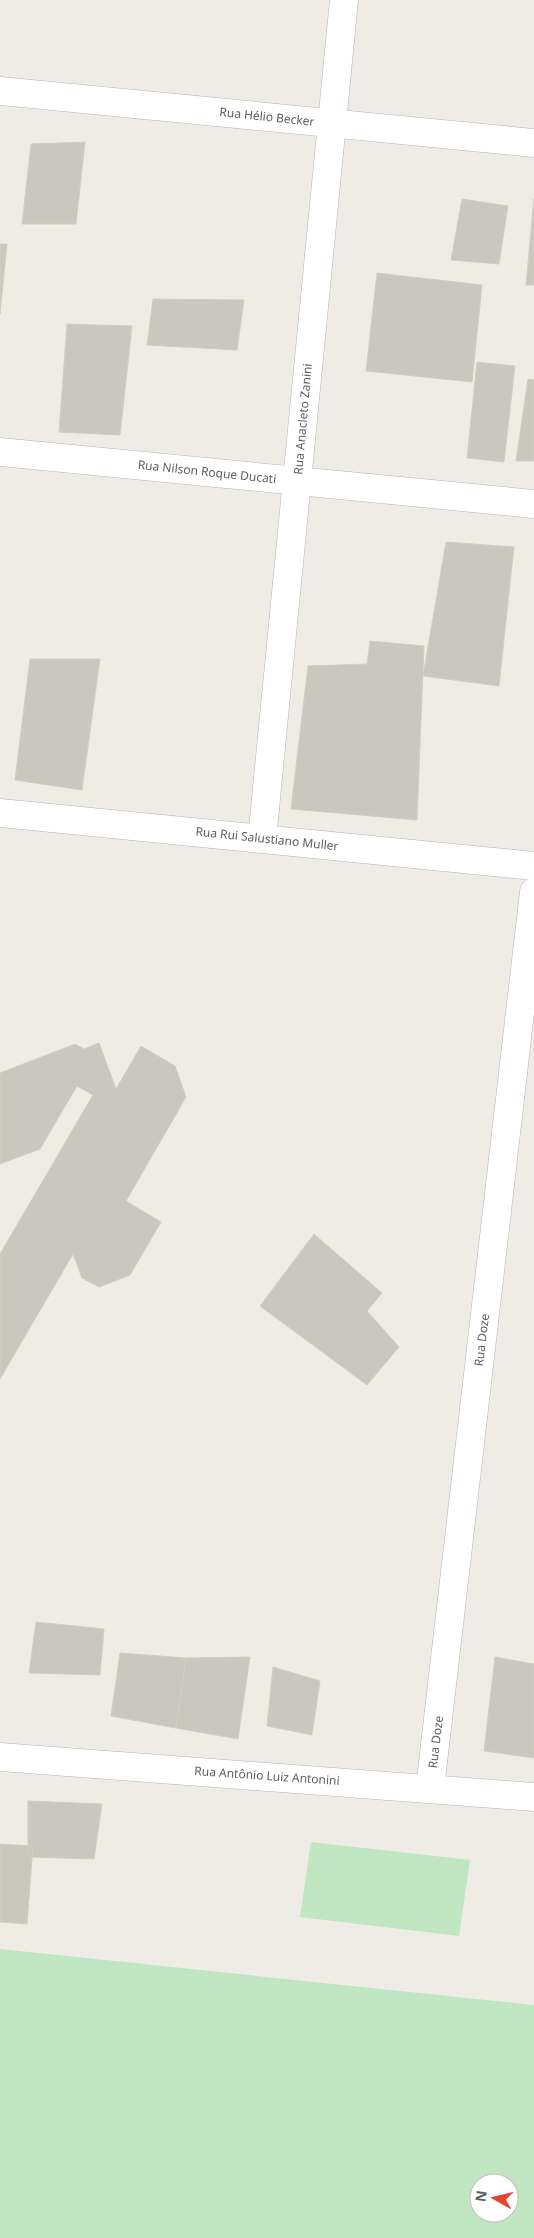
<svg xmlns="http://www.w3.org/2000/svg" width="534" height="2238" font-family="'Noto Sans',sans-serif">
	<rect width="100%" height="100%" fill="#eeece4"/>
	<!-- green -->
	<path fill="#c1e6c2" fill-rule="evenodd" d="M311,1842L470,1860L459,1936L300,1917Z
		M0,1949L534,2005V2238H0ZM479,2183H509V2213H479Z"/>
	<!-- building -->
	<path fill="#cac7c1" stroke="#d3cec3" d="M85,142L76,224H22L31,144Z
		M534,198V285H526Z
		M462,199L508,206L499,264L451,260Z
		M0,244H7L0,314Z
		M377,273L482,285L472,382L366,371Z
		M153,299L244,300L237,350L147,345Z
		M67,324L132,326L120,435L59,432Z
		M477,362L515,366L504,462L467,458Z
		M528,379L534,380V461H516Z
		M446,542L514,547L499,686L423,676Z
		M370,641L424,646L417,820L291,809L308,666L367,664Z
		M30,659H100L82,790L15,780Z
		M99,1043L116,1089L141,1046L175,1066L186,1097L126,1201L161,1222L130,1275L99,1287L82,1278L73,1254L0,1379V1254L93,1095L77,1086L40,1149L0,1164V1073L75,1044L84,1049Z
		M314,1234L382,1293L367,1311L399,1347L367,1385L260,1306Z
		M36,1622L104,1629L100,1675L29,1673Z
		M120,1653L186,1658L176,1728L111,1716Z
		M250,1657L238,1739L176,1728L186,1658Z
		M495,1657L534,1664V1758L484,1751Z
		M273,1667L320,1681L312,1735L267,1726Z
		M28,1801L102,1804L94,1859L28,1857Z
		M0,1844L33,1846L27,1924L0,1922Z"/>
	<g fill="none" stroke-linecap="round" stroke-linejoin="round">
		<defs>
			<path id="minor" d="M0,91L534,143
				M0,452L534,504
				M0,813L534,866
				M262,839L344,0
				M0,1757L534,1797
				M430,1788L534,892"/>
		</defs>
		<!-- minor casing -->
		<use href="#minor" stroke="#b2b5b9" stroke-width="29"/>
		<!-- minor -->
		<use href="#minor" stroke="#fff" stroke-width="28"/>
	</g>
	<g text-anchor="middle" stroke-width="4" stroke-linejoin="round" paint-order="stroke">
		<!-- street labels -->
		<g font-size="12" fill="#5c6064" stroke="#fff">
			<text transform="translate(267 117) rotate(6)" y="4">Rua Hélio Becker</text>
			<text transform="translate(303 419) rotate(-85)" y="4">Rua Anacleto Zanini</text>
			<text transform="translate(207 472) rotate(6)" y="4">Rua Nilson Roque Ducati</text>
			<text transform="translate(267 839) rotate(6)" y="4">Rua Rui Salustiano Muller</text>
			<text transform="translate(482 1340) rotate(-83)" y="4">Rua Doze</text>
			<text transform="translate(436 1742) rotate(-83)" y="4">Rua Doze</text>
			<text transform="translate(267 1776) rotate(4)" y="4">Rua Antônio Luiz Antonini</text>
		</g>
	</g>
	<!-- north arrow -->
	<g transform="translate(494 2198) rotate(278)"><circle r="24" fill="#ffffff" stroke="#bebfc1"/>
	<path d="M0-4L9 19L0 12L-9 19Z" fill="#e64332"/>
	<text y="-8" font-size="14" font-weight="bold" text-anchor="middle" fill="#5c6064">N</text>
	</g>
</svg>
